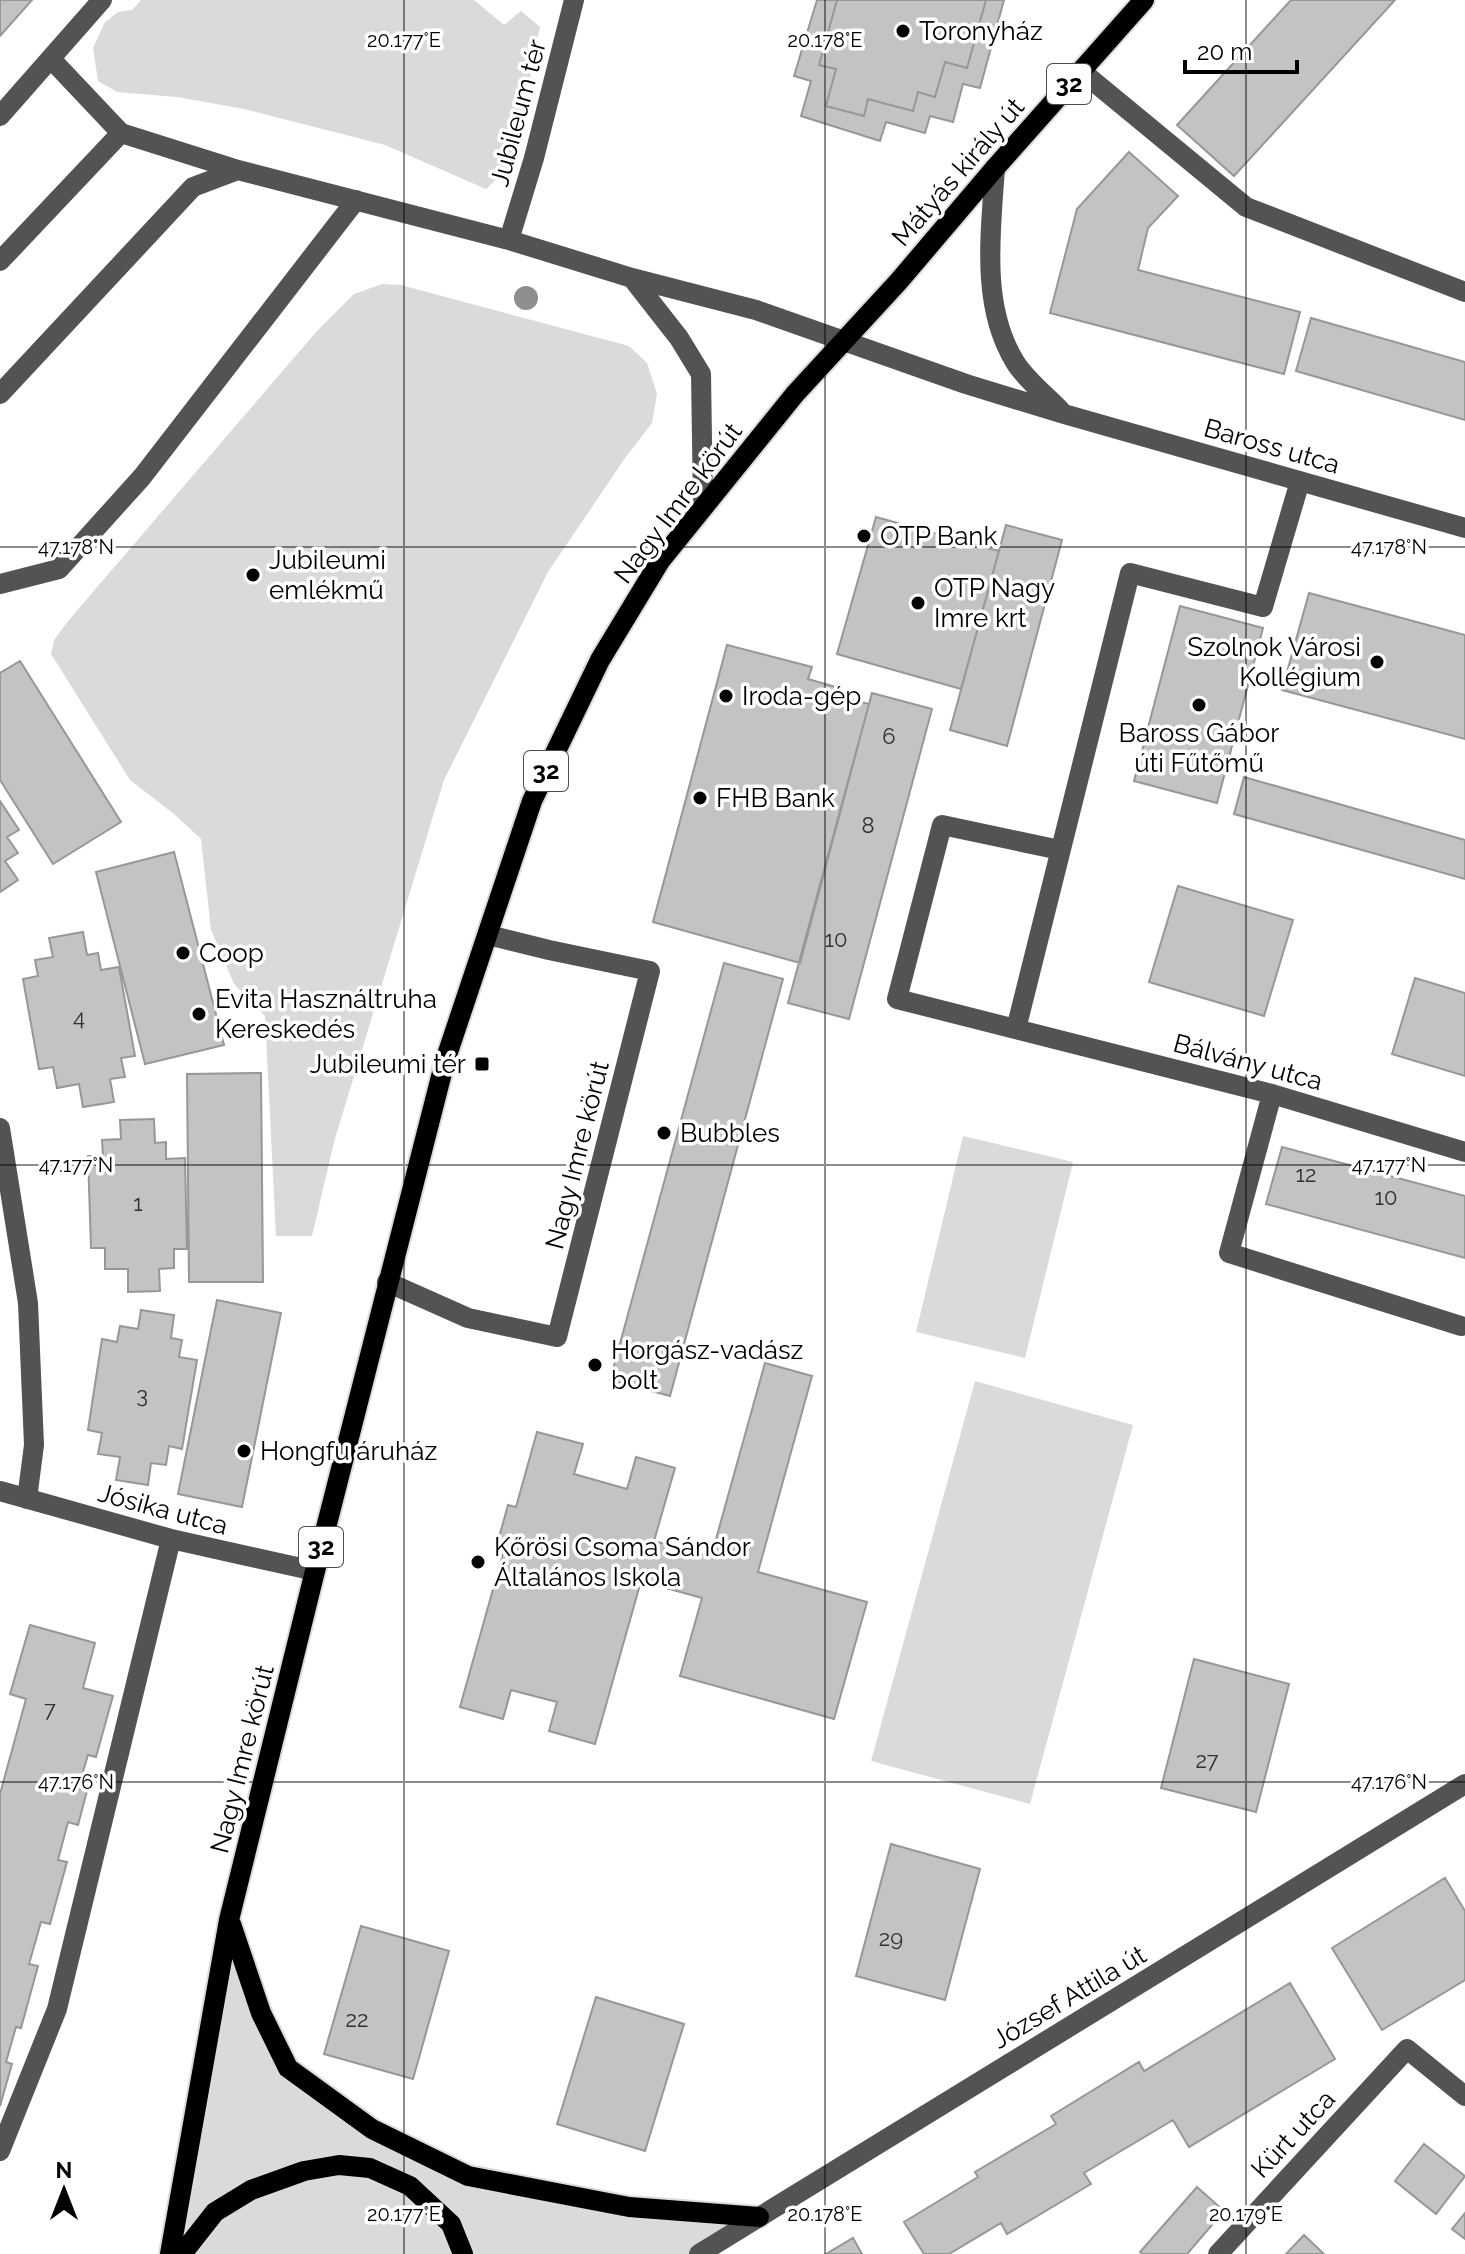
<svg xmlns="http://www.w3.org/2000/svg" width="1465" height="2254" font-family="Raleway,sans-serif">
	<rect width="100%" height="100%" fill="#fff"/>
	<!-- green -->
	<path fill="#dadada" d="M141,0H474L504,25L521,11L540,27L520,127L507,169L486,189L385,145L244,109L177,97L117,92L98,81L93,48L105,22L118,12L132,10Z
		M382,284L401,285L629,346L647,363L657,394L652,423L625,458L548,572L444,780L334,1142L312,1236H276L265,1016L234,984L211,930L201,839L174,814L130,780L51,654L54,640L68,621L317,331L354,294Z
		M963,1136L1073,1162L1025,1358L916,1332Z
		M975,1381L1133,1425L1030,1804L871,1761Z
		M229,1920L288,2068L468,2176L759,2217L699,2254H170Z"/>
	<!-- building -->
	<path fill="#c3c3c3" stroke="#979797" stroke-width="2" d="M0,0H32L0,36Z
		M817,0H837L819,65L836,69L826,106L864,116L868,99L913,111L918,92L935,97L945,62L967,68L986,0H1004L980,88L963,84L953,122L930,116L925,133L886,122L880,141L801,116L811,81L794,76Z
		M837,0H986L967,68L945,62L935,97L918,92L913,111L868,99L864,116L826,106L836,69L819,65Z
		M1291,0H1395L1234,176L1177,125Z
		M1129,152L1178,196L1148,228L1138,270L1300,312L1284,374L1050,313L1077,209Z
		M1311,318L1465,362V420L1296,371Z
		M876,517L999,551L961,689L837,654Z
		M1006,525L1062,540L1007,746L950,730Z
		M1309,593L1465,635V739L1282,690Z
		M1180,606L1263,628L1217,803L1134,781Z
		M727,645L812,667L808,679L839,688L837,696L869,704L800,963L653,922Z
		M20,661L121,822L53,864L0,780V673Z
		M872,693L932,709L849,1019L788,1003Z
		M1244,777L1465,840V879L1234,814Z
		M0,801L19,830L7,837L18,853L5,861L18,880L0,892Z
		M174,852L224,1045L145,1064L96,872Z
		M1178,886L1293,920L1264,1016L1149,982Z
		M83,932L87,955L98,953L101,970L119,967L135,1056L121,1058L125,1077L110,1079L114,1102L83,1107L79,1084L57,1088L53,1067L39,1069L23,979L38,976L35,960L53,957L49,938Z
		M724,963L783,979L670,1396L610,1380Z
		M1415,978L1465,993V1076L1392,1054Z
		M261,1073L263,1282H189L187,1074Z
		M154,1119L155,1143L166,1142V1159L185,1158L187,1249H174V1268L159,1269L160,1291L128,1292V1269H105V1248H91L88,1156H103L102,1140L121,1139L120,1120Z
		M1282,1147L1465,1196V1258L1266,1204Z
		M217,1300L281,1313L242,1507L178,1494Z
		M141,1310L174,1315L171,1338L182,1340L179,1357L197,1360L182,1449L169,1446L166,1465L151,1463L148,1485L116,1480L120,1457L98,1454L102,1433L88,1430L102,1339L117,1342L120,1326L138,1329Z
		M765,1363L812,1376L758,1572L867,1602L834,1719L680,1676L702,1598L641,1581L595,1744L549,1731L557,1702L511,1690L503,1719L460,1707L504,1550L496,1548L508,1505L516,1507L537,1432L583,1444L574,1474L627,1489L636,1457L675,1468L654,1541L711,1557Z
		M30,1625L95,1643L83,1688L113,1696L96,1757L88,1755L78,1788L87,1791L78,1825L68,1822L58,1860L67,1862L50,1924L41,1922L29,1964L38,1966L21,2028L16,2027L6,2062L12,2064L0,2106V1794L26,1699L10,1694Z
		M1194,1659L1289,1684L1256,1812L1161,1788Z
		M891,1844L980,1869L945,2000L856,1976Z
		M1445,1878L1465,1911V1980L1382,2030L1332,1948Z
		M361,1926L449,1951L413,2079L324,2054Z
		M1290,1983L1335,2059L1189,2147L1173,2120L1084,2173L1091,2184L1007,2234L1001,2223L949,2254H924L904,2222L978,2177L975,2172L1056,2124L1051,2116L1139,2062L1144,2071Z
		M596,1997L684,2024L645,2151L557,2124Z
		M1424,2144L1465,2176L1436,2214L1395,2181Z
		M1197,2187L1224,2211L1187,2254H1143L1140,2252Z
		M1465,2213V2239L1452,2229Z
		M1304,2235L1324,2254H1286Z
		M853,2238L862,2254H826Z"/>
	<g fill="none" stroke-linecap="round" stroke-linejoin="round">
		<defs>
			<path id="major" d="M231,1924L261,2013L288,2068L372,2129L468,2176L629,2207L759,2217
				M170,2254L229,1920L315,1571L445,1061L532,801L600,660L660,561L795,394L899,281L995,168L1144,0
				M182,2254L215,2212L251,2190L304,2171L339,2165L370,2168L410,2186L451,2224L463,2254"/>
		</defs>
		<!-- major casing -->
		<use href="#major" stroke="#dbdbdb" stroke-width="24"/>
		<!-- minor -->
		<path stroke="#535353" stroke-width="20" d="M52,60L121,133L238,170L509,240L632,278L756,310L966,384L1064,414L1465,528
			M1081,71L1246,207L1465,292
			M0,116L102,0
			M995,168C991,231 980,305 1015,362C1026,380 1047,396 1061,411
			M509,240L534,158L574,0
			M0,261L121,133
			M632,278L679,338L701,374L703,507
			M0,394L193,187L238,170
			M0,584L59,569L142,477L356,200
			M1060,850L942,825L897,999L1272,1094L1465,1152
			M1016,1029L1130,573L1263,607L1300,481
			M1272,1094L1229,1253L1461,1326
			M0,1128L28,1303L34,1445L27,1499
			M387,1282L468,1318L557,1337L650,971L549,950L488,935
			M0,1491L171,1539L315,1571
			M0,2151L57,2009L171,1539
			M699,2254L1465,1784
			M1218,2254L1407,2049L1465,2096"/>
		<!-- major -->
		<use href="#major" stroke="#000" stroke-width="20"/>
	</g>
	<!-- trees -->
	<circle fill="#8e8e8e" cx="526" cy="298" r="12"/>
	<!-- ticks -->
	<path fill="none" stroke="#000" stroke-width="2" stroke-opacity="0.45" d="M404,0V2254M825,0V2254M1246,0V2254M0,547H1465M0,1165H1465M0,1782H1465"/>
	<!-- markers -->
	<g fill="#000" stroke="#fff" stroke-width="3">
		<circle cx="903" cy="31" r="8"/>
		<circle cx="864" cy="536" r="8"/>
		<circle cx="253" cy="575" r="8"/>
		<circle cx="918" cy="603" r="8"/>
		<circle cx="1377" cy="662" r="8"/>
		<circle cx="726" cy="696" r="8"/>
		<circle cx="1199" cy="705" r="8"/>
		<circle cx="700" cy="798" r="8"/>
		<circle cx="183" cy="953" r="8"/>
		<circle cx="199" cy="1014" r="8"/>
		<rect x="474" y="1056" width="16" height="16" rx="4"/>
		<circle cx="664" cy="1133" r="8"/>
		<circle cx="595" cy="1365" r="8"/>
		<circle cx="244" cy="1451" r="8"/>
		<circle cx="478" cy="1562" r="8"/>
	</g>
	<g text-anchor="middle" stroke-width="7" stroke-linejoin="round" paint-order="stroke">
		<!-- number labels -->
		<g font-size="22" fill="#313131">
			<text x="889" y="744">6</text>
			<text x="868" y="833">8</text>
			<text x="836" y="947">10</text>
			<text x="79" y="1025">4</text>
			<text x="1306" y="1182">12</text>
			<text x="1386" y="1205">10</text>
			<text x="138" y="1211">1</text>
			<text x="142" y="1403">3</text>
			<text x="50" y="1717">7</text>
			<text x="1207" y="1768">27</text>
			<text x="891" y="1946">29</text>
			<text x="357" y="2027">22</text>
		</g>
		<!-- shield labels -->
		<g fill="#fff" stroke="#4c4c4c" stroke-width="2">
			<rect x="1047" y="64" width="44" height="40" rx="6"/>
			<rect x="524" y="751" width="44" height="40" rx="6"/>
			<rect x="299" y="1527" width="44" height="40" rx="6"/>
		</g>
		<g font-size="24" font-weight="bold" fill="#000">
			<text x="1069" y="92">32</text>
			<text x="546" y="779">32</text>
			<text x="321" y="1555">32</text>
		</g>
		<!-- poi labels -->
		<g font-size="26" fill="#000" stroke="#fff" text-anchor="start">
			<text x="919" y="40">Toronyház</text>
			<text x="880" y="545">OTP Bank</text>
			<text x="269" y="569">Jubileumi<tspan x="269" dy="30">emlékmű</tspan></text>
			<text x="934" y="597">OTP Nagy<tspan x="934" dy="30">Imre krt</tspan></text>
			<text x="1361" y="656" text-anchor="end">Szolnok Városi<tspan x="1361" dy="30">Kollégium</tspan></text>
			<text x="742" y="705">Iroda-gép</text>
			<text x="1199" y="742" text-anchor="middle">Baross Gábor<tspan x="1199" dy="30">úti Fűtőmű</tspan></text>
			<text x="716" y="807">FHB Bank</text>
			<text x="199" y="962">Coop</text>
			<text x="215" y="1008">Evita Használtruha<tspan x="215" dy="30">Kereskedés</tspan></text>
			<text x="466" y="1073" text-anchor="end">Jubileumi tér</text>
			<text x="680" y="1142">Bubbles</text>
			<text x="611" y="1359">Horgász-vadász<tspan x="611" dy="30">bolt</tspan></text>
			<text x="260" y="1460">Hongfu áruház</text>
			<text x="494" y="1556">Kőrösi Csoma Sándor<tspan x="494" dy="30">Általános Iskola</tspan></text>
		</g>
		<!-- street labels -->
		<g font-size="26" fill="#000" stroke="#fff">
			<text transform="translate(518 113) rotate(-75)" y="9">Jubileum tér</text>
			<text transform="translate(958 172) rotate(-49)" y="9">Mátyás király út</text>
			<text transform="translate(1272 446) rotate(16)" y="9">Baross utca</text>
			<text transform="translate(678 503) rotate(-53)" y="9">Nagy Imre körút</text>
			<text transform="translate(1248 1062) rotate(15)" y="9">Bálvány utca</text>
			<text transform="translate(577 1155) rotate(-76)" y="9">Nagy Imre körút</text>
			<text transform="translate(163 1509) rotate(15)" y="9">Jósika utca</text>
			<text transform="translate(242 1759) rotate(-76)" y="9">Nagy Imre körút</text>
			<text transform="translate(1069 1997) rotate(-31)" y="9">József Attila út</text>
			<text transform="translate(1293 2134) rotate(-47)" y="9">Kürt utca</text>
		</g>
	</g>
	<g font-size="20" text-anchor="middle" fill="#000" stroke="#fff" stroke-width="7" stroke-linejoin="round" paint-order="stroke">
		<text x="404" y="47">20.177°E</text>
		<text x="825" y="47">20.178°E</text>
		<text x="76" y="554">47.178°N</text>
		<text x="1389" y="554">47.178°N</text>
		<text x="76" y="1172">47.177°N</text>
		<text x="1389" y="1172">47.177°N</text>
		<text x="76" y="1789">47.176°N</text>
		<text x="1389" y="1789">47.176°N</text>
		<text x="404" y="2221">20.177°E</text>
		<text x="825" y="2221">20.178°E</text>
		<text x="1246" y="2221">20.179°E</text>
	</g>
	<!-- north arrow -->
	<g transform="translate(64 2190)" stroke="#ffffff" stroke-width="6" paint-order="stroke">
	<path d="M0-6L14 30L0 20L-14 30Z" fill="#000000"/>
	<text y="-12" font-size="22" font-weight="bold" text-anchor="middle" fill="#000000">N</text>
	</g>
	<!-- scale -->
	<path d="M1185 60v12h112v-12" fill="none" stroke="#000000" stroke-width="4"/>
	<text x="1197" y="60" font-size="24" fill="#000000" stroke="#ffffff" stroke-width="6" paint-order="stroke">20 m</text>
</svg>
